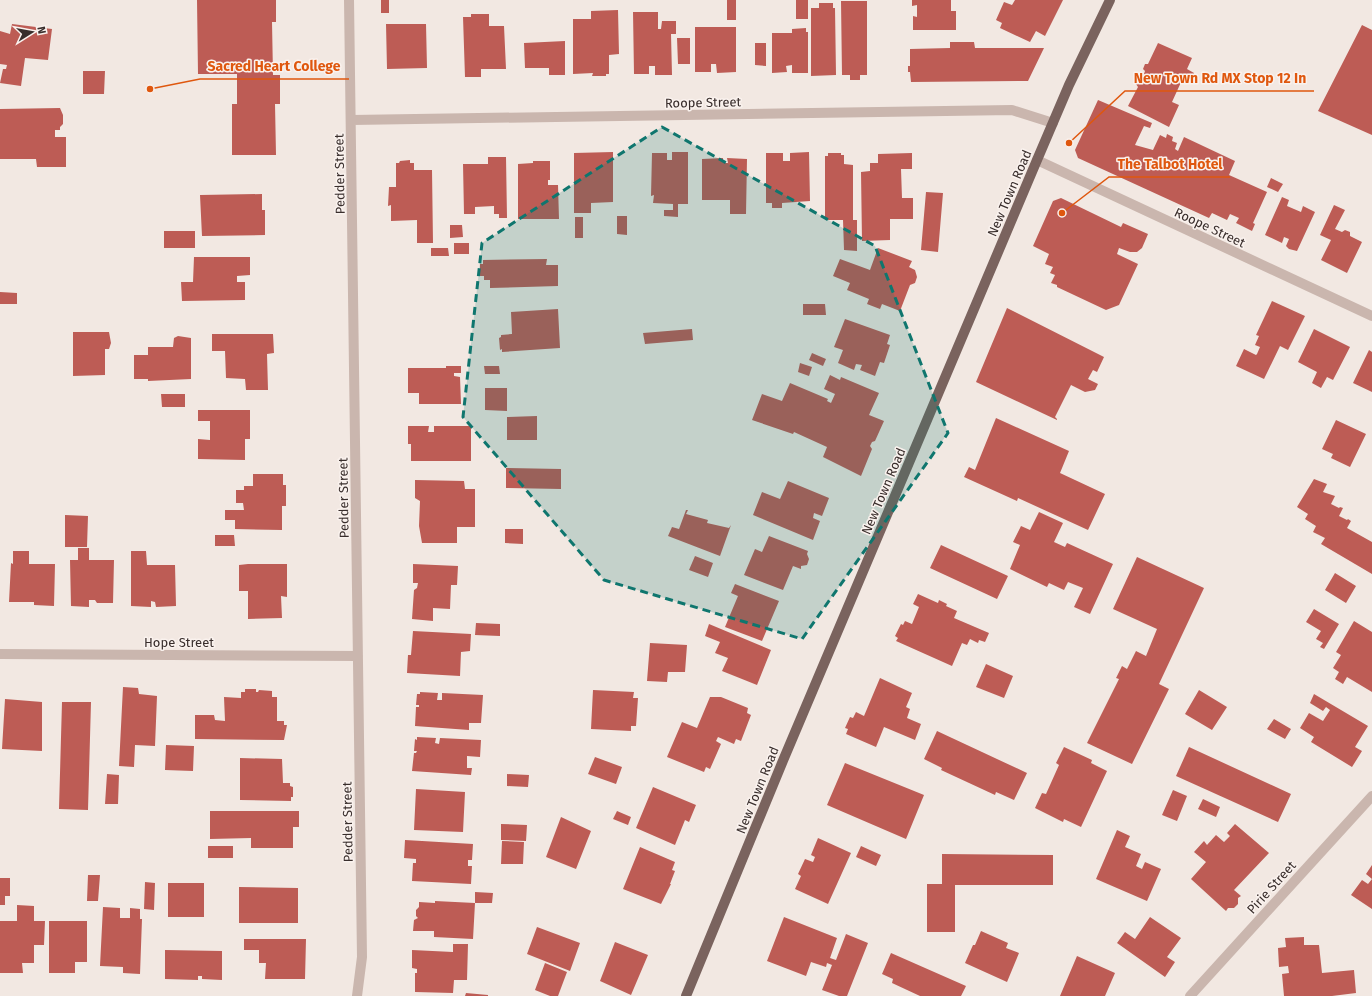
<svg xmlns="http://www.w3.org/2000/svg" width="1372" height="996" font-family="'Fira Sans',sans-serif">
	<rect width="100%" height="100%" fill="#f2e8e2"/>
	<!-- building -->
	<path fill="#bd5c55" d="M197,0H276V22H272L273,75H280V104H275L276,155H232V104H237V74H198Z
		M381,0H389V13H381Z
		M727,0H736V20H727Z
		M796,0H808V19H796Z
		M912,0H951V11H956V30H913V16L917,17V5L912,6Z
		M1015,0H1063L1045,36L1036,31L1030,42L1000,28L1002,23L996,20L1004,2L1012,5Z
		M841,1H867V75H860V80H850V75H842Z
		M819,3H833V8H835L836,75L811,76V8H819Z
		M618,10L619,54L609,55V74H606V76H592L593,73L573,74V19H591V11Z
		M633,12H658V29H661L662,21H676V34H671L672,75H655V66H649V74H634Z
		M471,14H489V26H504L506,69H481V77H465L463,17H471Z
		M12,24L52,29L48,60L25,58L21,86L0,83L3,69H6L7,65L0,64V31L10,34Z
		M386,24H426L427,68L387,69Z
		M1362,25L1372,30V135L1318,111Z
		M695,27H736V72L717,73L716,64H711V72H695Z
		M806,28V32H808V73H792V65L786,66L787,72L772,73V33H792V29Z
		M677,38H690V64H678Z
		M565,41V75H549V68H525L524,43Z
		M950,42H974L975,48H1044L1028,81L911,82L910,72H908V66H910V49L950,48Z
		M755,43H766V66L755,65Z
		M1158,43L1192,58L1187,69L1194,73L1189,83L1182,80L1172,102L1179,105L1169,127L1128,106L1138,87L1136,84L1138,80H1142L1145,71L1143,69L1145,64H1148Z
		M83,71H105L104,94H83Z
		M1098,100L1152,123L1150,128L1144,126L1135,145L1153,150L1160,135L1166,138L1167,134L1173,137L1172,141L1177,143L1175,149L1178,151L1184,137L1235,161L1229,175L1267,192L1253,223L1255,224L1252,231L1236,223L1239,218L1230,214L1227,220L1212,213L1209,218L1078,158L1075,150Z
		M60,108L63,115V124L60,127V130H55V137H66V167H37L36,159H0V109Z
		M613,152V202L591,203V213H574V153Z
		M672,152H688V204H678V217L664,216V210H673V204L653,203L654,195L651,196L652,153H667V160H672Z
		M809,152L810,201L782,203V208H772V203H766V153H783V161H790V153Z
		M828,153H841V155H844V164L853,165V220H857V251L844,250L843,220H825V156H828Z
		M912,153V169H901L902,198H913V219H890V240L862,241L861,172L870,171V163H878V154Z
		M488,157H506L507,218H499V214H494V206L475,207V214H464L463,164H488Z
		M723,158V163H728L727,158L747,159L746,214H730V200H702V159Z
		M410,160V163H414V170H432L433,243H417V220L391,221V205L388,206L389,187H396V163H399L400,161Z
		M533,161H550V180H548V185H558L559,219H518V164L533,163Z
		M1271,178L1283,184L1278,192L1267,187Z
		M926,192L943,193L938,252L921,250Z
		M262,194V210H265V235L202,236L200,195Z
		M1282,197L1289,200L1287,206L1301,212L1303,206L1315,212L1297,251L1289,249L1286,246L1289,239L1284,237L1282,243L1265,235Z
		M1061,198L1121,227L1123,223L1148,234L1142,248L1137,252H1130L1119,248L1117,254L1138,264L1119,305L1106,310L1057,287V285L1051,283L1055,275L1050,273L1053,267L1045,264L1049,254L1033,246L1053,201Z
		M1334,205L1345,210L1335,229L1342,232L1345,230L1350,232V236L1362,242L1347,273L1321,260L1331,240L1320,235Z
		M617,216H627V235L617,234Z
		M575,217H583V238H575Z
		M450,225H462L463,237L450,238Z
		M164,231H195V248H164Z
		M454,243H469V254H454Z
		M431,248H448L449,256H431Z
		M878,248L912,261L909,267L915,270L917,277L915,283L910,285L900,311L882,304L880,309L867,304L869,299L847,290L850,283L833,276L840,259L870,270Z
		M194,257H250V275L237,276V282H245V300L182,301L181,282H193Z
		M547,259L546,265H558V286L490,288V280H484V276H480V264H483V260Z
		M0,292L17,293V304H0Z
		M1272,301L1305,316L1288,350L1280,346L1264,379L1236,366L1244,349L1256,355L1257,354L1260,347L1255,345L1259,336L1256,335Z
		M803,304H825L826,315H803Z
		M1007,308L1104,357L1097,372L1093,370L1088,379L1098,384L1095,390L1085,392L1071,385L1055,417L1057,419V420L976,382Z
		M558,309L560,348L502,352V349L500,350L499,338L501,337V335L512,334L511,312Z
		M845,319L890,335L887,344L890,345L884,363L880,362L875,376L860,370L862,365L856,364L854,370L838,363L843,350L834,347Z
		M692,329L693,340L645,344L643,333Z
		M1314,329L1350,347L1333,380L1327,377L1321,388L1312,383L1317,372L1298,362Z
		M73,332H109L111,343L109,349H105V375L73,376Z
		M212,334H273L274,353L267,354L268,390H246L245,379L226,378L225,351H212Z
		M178,336L191,338V379L148,381V379H134V355H148V347H173L174,338Z
		M1369,350L1372,352V392L1353,383Z
		M812,353L826,359L823,366L809,360Z
		M800,363L812,367L809,376L798,372Z
		M446,366H461V373H454V376L460,377L461,404H419V393H408V368H446Z
		M484,366H499L500,374H485Z
		M830,375L840,380L841,377L879,393L869,415L884,421L875,441L872,442L870,446L872,449L861,476L823,457L827,447L794,432L793,434L752,420L762,394L782,401L790,383L828,399L827,401L831,403L835,394L824,389Z
		M485,388H507V411L485,410Z
		M161,394H185V407H162Z
		M198,410H250V439H245V460L198,459V439L210,440V421H198Z
		M537,416V440H507V417Z
		M996,418L1069,451L1060,473L1105,494L1088,530L1018,498L1017,501L964,477L969,467L975,470Z
		M1336,420L1366,434L1350,467L1331,458L1333,454L1322,449Z
		M408,426H429L428,432H434V426H471V461H411V444H408Z
		M506,468L561,469V489L506,488Z
		M253,474H283V485H286V506H282V530L235,529V520H225V510H244L243,503H236V490H244V486H253Z
		M1314,479L1327,484L1323,492L1335,496L1331,504L1339,508L1340,507L1343,508L1339,516L1347,520L1348,519L1351,521L1347,528L1372,542V574L1321,544L1325,538L1313,532L1316,526L1305,519L1308,514L1297,507Z
		M415,480L464,481L465,489H475V527H457V543H422L419,526L420,501L415,498Z
		M788,481L829,498L822,516L814,513L813,518L820,521L813,540L753,515L762,492L780,499Z
		M686,510H688L686,514L708,520L707,523L729,528L731,525L720,556L668,536L672,527L679,529Z
		M1039,512L1063,523L1054,542L1065,547L1067,543L1113,564L1090,614L1074,607L1083,588L1068,582L1064,590L1049,583L1047,587L1010,569L1020,545L1013,542L1021,526L1030,530Z
		M65,515L88,516L87,547H65Z
		M505,529H523V544L505,543Z
		M215,535H234L235,546H215Z
		M769,536L808,551L807,554L809,559L807,565L801,566V569L793,566L783,590L744,575L755,549L762,552Z
		M941,545L1008,576L997,599L930,568Z
		M78,548H89V560H114L113,603H97L95,600H89V607L71,606L70,560H78Z
		M13,551H29V564H55L54,606L34,605V602H9L11,563L13,564Z
		M131,551H146L147,565H175L176,606L156,607L155,602L151,601V607L131,606Z
		M695,556L713,563L708,577L689,570Z
		M1137,557L1204,588L1159,684L1169,689L1132,764L1087,743L1119,679L1116,678L1122,666L1127,669L1136,651L1146,656L1157,629L1113,609Z
		M248,564H287V597L281,596L282,618L248,619V591H239V565Z
		M413,564L458,566L457,585H451L450,609L433,608V621L412,619L414,590L417,588L418,583H413Z
		M1335,573L1356,586L1346,603L1325,590Z
		M735,584L779,601L762,641L725,627L738,596L731,593Z
		M918,594L938,603L939,600L947,604L946,606L957,611L954,618L989,633L985,642L979,640L978,643L970,639L967,645L962,643L952,666L896,641L898,638L895,636L901,624L903,625L905,621L912,624L919,607L913,604Z
		M1314,609L1339,624L1324,649L1320,647L1323,643L1316,639L1321,631L1306,622Z
		M1354,621L1372,632V692L1347,677L1343,684L1335,679L1339,672L1333,668L1341,655L1336,652Z
		M476,623L500,624V636L475,635Z
		M709,624L771,650L757,685L722,671L728,658L715,653L720,642L705,636Z
		M413,631L471,634L470,651L461,652L460,676L407,673L408,655H411Z
		M650,643L687,645L685,672H668L667,682L647,681Z
		M986,664L1013,676L1004,698L976,687Z
		M880,678L912,693L906,707L910,709L907,718L921,724L915,740L884,727L876,747L846,734L848,729L845,728L850,717L853,718L856,712L864,716Z
		M123,687L138,688L139,694L157,696L155,746L135,745L134,767L119,766Z
		M245,689H256V692H258L259,690L272,691V697H277V721H284V725H287L284,740L195,739V715H214L215,720L225,721L224,697L241,698V692H245Z
		M593,690L634,692L633,698H638L636,726H631V731L591,729Z
		M1199,690L1227,707L1212,730L1185,714Z
		M420,692L438,693L437,700H442V693L483,695L481,723H469V730L415,726L416,707H419V705H416L417,694H420Z
		M1314,694L1368,726L1355,747L1362,751L1352,767L1311,742L1314,737L1300,728L1309,713L1323,721L1330,710L1326,707L1323,711L1310,703Z
		M710,697H721L748,708L747,713L751,715L741,741L736,739L734,744L718,737L716,741L721,744L710,769L706,767L704,772L667,757L682,722L697,728Z
		M5,699L42,702V751L2,749Z
		M62,702H91L88,810L59,809Z
		M1274,719L1291,729L1285,739L1267,729Z
		M937,731L1027,773L1014,800L996,792L995,795L941,770L942,768L924,759Z
		M417,737L436,738L435,743L439,744L440,738L481,740L480,757L467,756V768H472L471,775L412,771L414,753H416L417,751H414L415,739L417,740Z
		M166,745L194,746L193,771L165,770Z
		M1064,747L1092,760L1091,763L1107,771L1081,827L1064,819L1063,822L1035,808L1042,793L1046,794L1059,765L1056,763Z
		M1189,747L1291,794L1278,822L1176,776Z
		M595,757L622,767L616,784L588,774Z
		M240,758L282,759L283,783H290V786L293,787V797H291V801L240,800Z
		M845,763L924,795L906,839L827,805Z
		M107,774L119,775L118,804H105Z
		M507,774L529,775L528,787L507,786Z
		M653,787L696,805L689,822L685,820L675,845L636,828Z
		M416,789L465,792L463,832L414,830Z
		M1173,790L1187,796L1177,821L1162,815Z
		M1203,799L1220,807L1216,817L1198,809Z
		M210,811H299V827H293V848H251V838L210,839Z
		M617,811L631,817L628,825L613,819Z
		M561,817L591,831L576,869L546,857Z
		M501,824L527,825L526,841L501,840Z
		M1235,824L1269,853L1234,890L1241,896L1238,898V904L1234,908H1228L1226,911L1191,879L1206,862L1194,852L1204,841L1207,845L1216,835L1224,842L1230,836L1227,833Z
		M1117,830L1130,836L1125,847L1141,854L1136,866L1142,869L1145,862L1161,869L1147,901L1096,879Z
		M818,838L851,853L828,904L795,889L801,876L798,874L805,859L813,862L815,857L811,855Z
		M405,840L473,844L472,860H468V866H472L471,884L412,881L413,863H416V859L404,858Z
		M502,841L524,842L523,864H501Z
		M208,846H233V858H208Z
		M861,846L881,855L876,866L856,857Z
		M640,847L675,862L672,870L675,871L670,884H671L661,904L623,889Z
		M942,854L1053,855V885H955V932H927V884H942Z
		M1372,865V909L1351,895L1362,880L1368,884L1372,879L1366,874Z
		M88,875H100L98,901H87Z
		M0,878H10V896H5V905H0Z
		M145,882L155,883L154,910L144,909Z
		M168,883H204V917H168Z
		M239,887L298,888V923H239Z
		M475,892L493,893L492,903H475Z
		M435,901L475,903L473,939L434,937V931H413L414,920L418,918L416,916V910L419,907V902L435,903Z
		M17,905L34,906V921H45L44,945H34V963H22L23,973H0V921H17Z
		M103,907L120,908V918H130V908L140,909V919H142L140,974L123,973V967L100,966Z
		M784,917L837,938L830,958L836,960L846,934L868,943L847,996H839L822,990L832,965L827,963L826,967L811,962L806,976L767,961Z
		M1150,917L1181,938L1167,957L1175,962L1165,977L1117,943L1125,932L1135,939Z
		M49,921H87V962H75V973H49Z
		M537,927L580,943L570,971L527,954Z
		M981,931L1008,943L1006,948L1019,953L1007,982L965,963L973,945H975Z
		M1304,937V945H1319L1322,973L1354,970L1356,993L1332,996H1284L1282,974L1289,973L1288,966L1279,967L1278,948L1286,947L1285,938Z
		M244,939H306L305,979H265L266,963H259V950H244Z
		M615,942L648,955L631,995L600,981Z
		M453,944H468L467,980H454L453,993L415,992V973H417V969L412,968V950L453,952Z
		M165,950L222,951V980L202,979V976H198V980L165,979Z
		M891,953L966,986L961,996H920L892,983L893,979L882,974Z
		M1077,956L1115,973L1105,996H1060Z
		M545,963L567,972L558,996H550L535,990Z
		M466,993L488,995V996H465Z"/>
	<g fill="none" stroke-linecap="round" stroke-linejoin="round">
		<!-- minor -->
		<path stroke="#cab6ae" stroke-width="10" d="M349,0L362,957L357,996
			M352,120L1012,110L1053,123
			M1037,160L1372,316
			M0,654L358,656
			M1190,996L1372,796"/>
		<!-- major -->
		<path stroke="#7a635e" stroke-width="10" d="M686,996L782,763L1037,160L1069,85L1110,0"/>
	</g>
	<!-- marked area -->
	<path fill="#0f766e" fill-opacity="0.2" stroke="#0f766e" stroke-width="3" stroke-dasharray="8 5" stroke-linejoin="round" d="M662,127L875,246L948,433L802,639L604,580L463,417L482,243Z"/>
	<g text-anchor="middle" stroke-width="3" stroke-linejoin="round" paint-order="stroke">
		<!-- street labels -->
		<g font-size="13" fill="#392e2c" stroke="#faf2ee">
			<text transform="translate(703 102) rotate(-1)" y="5">Roope Street</text>
			<text transform="translate(339 174) rotate(-91)" y="5">Pedder Street</text>
			<text transform="translate(1009 193) rotate(-67)" y="5">New Town Road</text>
			<text transform="translate(1210 227) rotate(25)" y="5">Roope Street</text>
			<text transform="translate(883 491) rotate(-67)" y="5">New Town Road</text>
			<text transform="translate(343 498) rotate(-91)" y="5">Pedder Street</text>
			<text x="179" y="647">Hope Street</text>
			<text transform="translate(757 790) rotate(-68)" y="5">New Town Road</text>
			<text transform="translate(347 822) rotate(-91)" y="5">Pedder Street</text>
			<text transform="translate(1271 887) rotate(-48)" y="5">Pirie Street</text>
		</g>
	</g>
	<!-- callouts -->
	<path fill="none" stroke="#df570e" stroke-width="1.5" d="M150 89L200 79H349M1069 143L1125 91H1314M1062 213L1109 177H1230"/>
	<g fill="#df570e" stroke="#faf2ee" stroke-width="1.5">
		<circle cx="150" cy="89" r="4"/>
		<circle cx="1069" cy="143" r="4"/>
		<circle cx="1062" cy="213" r="4"/>
	</g>
	<g font-size="14" text-anchor="middle" font-weight="bold" fill="#df570e" stroke="#faf2ee" stroke-width="3" stroke-linejoin="round" paint-order="stroke">
		<text x="274" y="71">Sacred Heart College</text>
		<text x="1220" y="83">New Town Rd MX Stop 12 In</text>
		<text x="1170" y="169">The Talbot Hotel</text>
	</g>
	<!-- north arrow -->
	<g transform="translate(32 32) rotate(79)" stroke="#faf2ee" stroke-width="3" paint-order="stroke">
	<path d="M0-3L7 15L0 10L-7 15Z" fill="#392e2c"/>
	<text y="-6" font-size="11" font-weight="bold" text-anchor="middle" fill="#392e2c">N</text>
	</g>
</svg>
